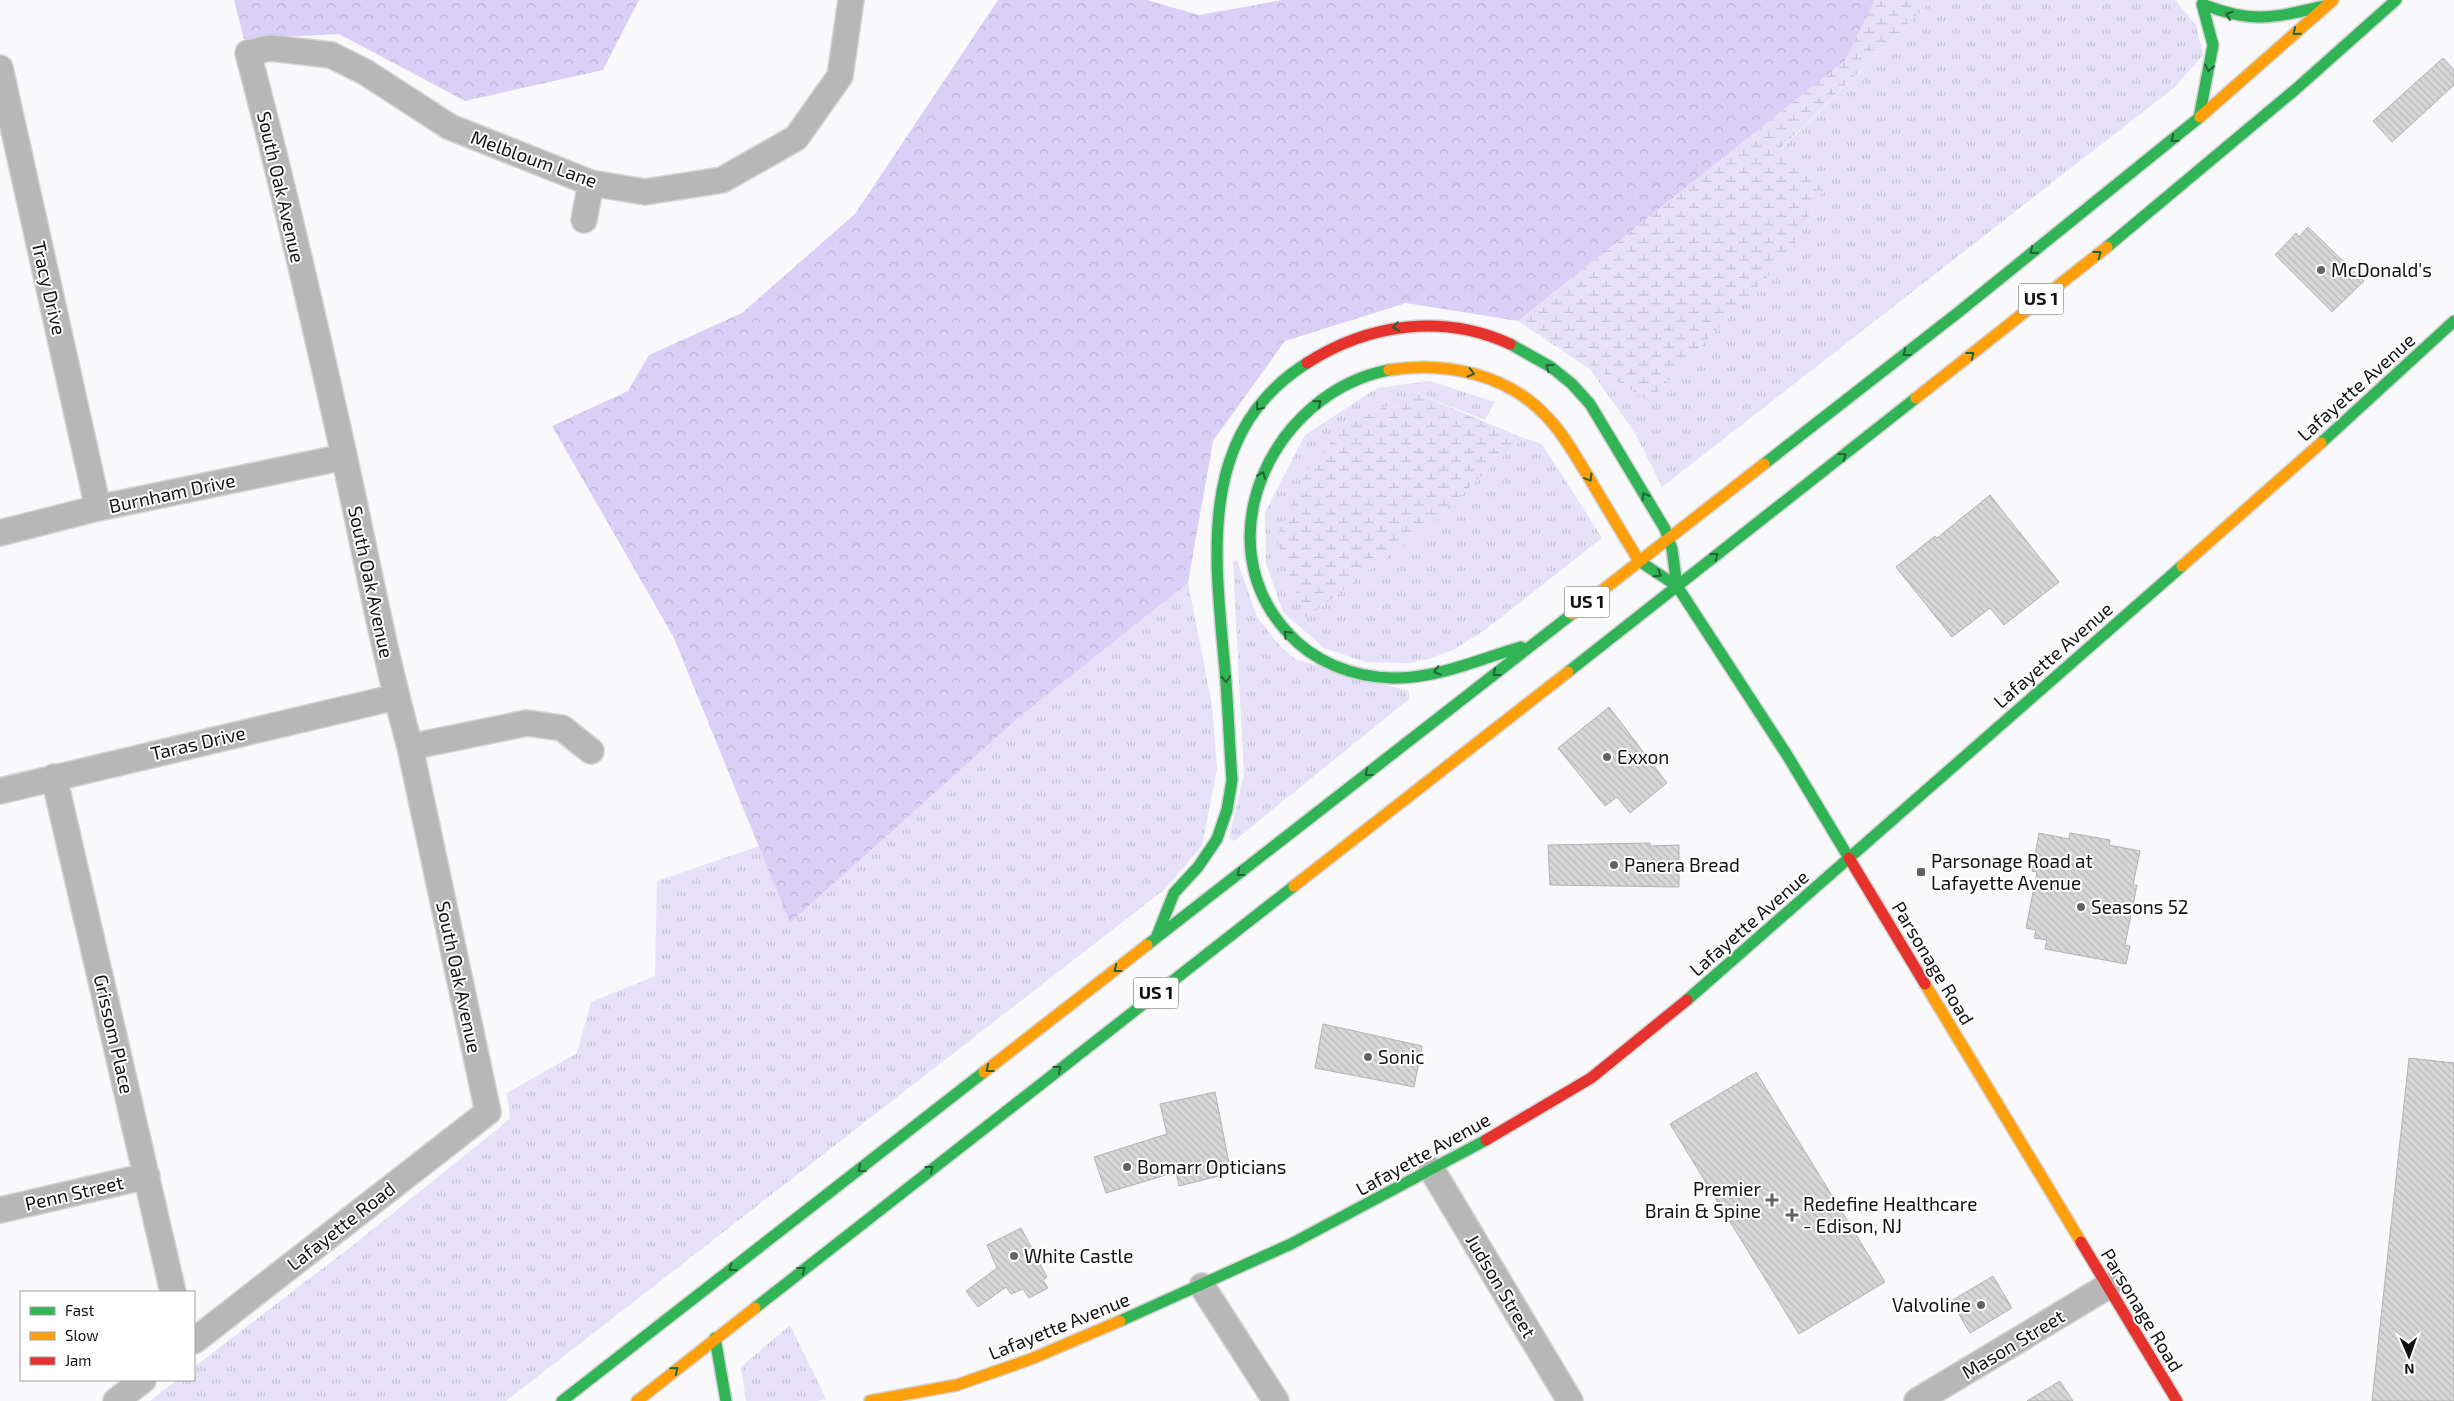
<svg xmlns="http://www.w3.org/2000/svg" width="2454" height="1401" font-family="'Exo 2',sans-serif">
	<defs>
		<pattern id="grass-tufts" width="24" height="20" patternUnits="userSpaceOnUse" patternTransform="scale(1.25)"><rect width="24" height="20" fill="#e6e1f8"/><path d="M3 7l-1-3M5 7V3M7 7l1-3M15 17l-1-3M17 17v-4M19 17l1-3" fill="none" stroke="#c4c0d4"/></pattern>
		<pattern id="forest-crowns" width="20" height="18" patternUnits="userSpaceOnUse" patternTransform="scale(1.25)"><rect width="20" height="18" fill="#dad0f7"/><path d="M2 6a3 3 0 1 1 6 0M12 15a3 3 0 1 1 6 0" fill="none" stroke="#bab2d3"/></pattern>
		<pattern id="wetland-marsh" width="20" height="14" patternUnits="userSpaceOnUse" patternTransform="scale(1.25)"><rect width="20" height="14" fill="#e6e1f8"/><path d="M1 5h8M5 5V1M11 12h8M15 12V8" fill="none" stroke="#c4c0d4"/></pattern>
		<pattern id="building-back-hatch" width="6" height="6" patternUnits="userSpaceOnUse" patternTransform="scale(1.25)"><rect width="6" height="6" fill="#d7d6d8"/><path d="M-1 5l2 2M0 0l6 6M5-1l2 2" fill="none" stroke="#b8b7b8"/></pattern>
	</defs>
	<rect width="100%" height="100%" fill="#f9f8fa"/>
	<!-- grass -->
	<path fill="url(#grass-tufts)" d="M1932,0H2175L2196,25L2203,55L2175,87L1662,487L1636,435L1590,369L1518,321L1649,401L1789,254L1825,187L1780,150Z
		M1430,381L1495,402L1485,420L1414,392L1306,618L1422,531L1523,438L1542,444L1602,538L1485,630L1455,649L1429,659L1408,663L1365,662L1324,648L1283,612L1266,564L1265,512L1305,435L1377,388Z
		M1237,560L1257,617L1279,645L1295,659L1409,691V699L1234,841L1229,838L1244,775L1233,562Z
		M1188,583L1212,705L1217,769L1202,846L1165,889L506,1401H150L177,1380H194V1367L352,1246L510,1119L507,1093L577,1053L591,1002L655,976L657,881L759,846L790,923L1018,718Z
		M790,1325L826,1399L817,1401H746L741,1367Z"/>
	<!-- forest -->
	<path fill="url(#forest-crowns)" d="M234,0H639L603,70L465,101L339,34L244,39Z
		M998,0H1147L1199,15L1283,0H1875L1845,61L1518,321L1406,303L1285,341L1213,441L1188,583L1018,718L790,923L673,636L552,426L628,391L649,355L742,313L855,214Z"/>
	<!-- wetland -->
	<path fill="url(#wetland-marsh)" d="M1875,0H1932L1780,149L1825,187L1789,254L1649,401L1518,321L1845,61Z
		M1414,392L1523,438L1422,531L1306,618L1276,538L1307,471L1344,427Z"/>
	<!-- building -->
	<path fill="url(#building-back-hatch)" stroke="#b2b1b3" d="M2443,58L2454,70V85L2392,142L2373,121Z
		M2308,227L2364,281L2332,312L2275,255L2296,233L2299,237Z
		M1990,495L2059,582L2004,625L1990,608L1952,637L1896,567L1935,536L1937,538Z
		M1609,707L1667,783L1630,813L1617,797L1605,806L1558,748Z
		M2039,833L2069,839L2070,833L2110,840L2109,845L2140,851L2133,885H2137L2125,945L2130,946L2126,964L2045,949L2047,940L2034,938L2036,930L2026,928L2037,872L2032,871Z
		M1650,843V846L1679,845V887L1550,885L1548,845Z
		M1323,1024L1422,1046L1414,1087L1315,1068Z
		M2409,1058L2454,1063V1401H2372Z
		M1756,1072L1885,1282L1799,1334L1670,1124Z
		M1215,1092L1231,1173L1179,1186L1176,1172L1106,1193L1094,1157L1167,1134L1160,1104Z
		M1021,1228L1047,1277L1043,1280L1048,1288L1029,1298L1023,1289L1011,1294L1006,1287L978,1307L966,1291L997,1268L987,1245Z
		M1993,1276L2012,1308L1970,1333L1951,1301Z
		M2060,1381L2073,1401H2027Z"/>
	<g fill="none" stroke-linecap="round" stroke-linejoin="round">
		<defs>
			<path id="street" d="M0,68L98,508
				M584,220L591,183
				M0,533L98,508L344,457
				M410,747L527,723L562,728L591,751
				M54,777L173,1292
				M0,791L396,697
				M1432,1170L1570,1401
				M0,1210L147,1176
				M1202,1286L1276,1401
				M194,1341L488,1112L410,747C384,653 366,556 345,460C315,324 284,188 248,53L270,48L331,55L365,72L450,127L591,183L645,192L722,180L796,138L840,76L851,0
				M116,1401L143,1380
				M1917,1401L2108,1286"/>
			<path id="fast" d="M2202,4C2252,24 2273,18 2324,6
				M2199,118L2213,45L2202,4
				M2107,247L2296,89L2396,0
				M1510,344L1551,367L1572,384L1590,404L1665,529L1672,549L1677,586
				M1389,370C1274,392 1202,540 1288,633C1314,662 1353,677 1392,678C1436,679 1480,659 1521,647
				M2321,443L2454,321
				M1764,464L1960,311L2200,117
				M1639,561L1677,586L1787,755L1849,858
				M1568,672L1916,398
				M1156,938L1174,893L1198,867L1217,839L1227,810L1232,780C1229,740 1228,699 1224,659C1214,550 1199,431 1307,363
				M1147,945L1572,614
				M1687,1000L2182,566
				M755,1308L1294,886
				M1120,1321L1291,1244L1486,1140
				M715,1338L726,1401
				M562,1401L984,1072"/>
			<path id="slow" d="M2200,117L2333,0
				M1389,370C1445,361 1508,374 1547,417C1564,434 1575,456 1588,476C1605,505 1622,533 1639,561
				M1916,398L2107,247
				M2182,566L2321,443
				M1572,614L1764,464
				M1294,886L1568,672
				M1925,984L2081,1242
				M984,1072L1147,945
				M957,1385L1031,1359L1120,1321
				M637,1401L755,1308
				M870,1401L957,1385"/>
			<path id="jam" d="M1307,363C1368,324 1442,313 1510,344
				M1849,858L1925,984
				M1486,1140L1591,1078L1687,1000
				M2081,1242L2177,1401"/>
		</defs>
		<!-- street casing -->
		<use href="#street" stroke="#d4d3d5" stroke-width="28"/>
		<!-- fast casing -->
		<use href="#fast" stroke="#d4d3d5" stroke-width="14"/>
		<!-- slow casing -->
		<use href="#slow" stroke="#d4d3d5" stroke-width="14"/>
		<!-- jam casing -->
		<use href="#jam" stroke="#d4d3d5" stroke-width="14"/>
		<!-- street -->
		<use href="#street" stroke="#b7b7b8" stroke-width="25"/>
		<!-- fast -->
		<use href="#fast" stroke="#30b455" stroke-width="11"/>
		<!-- slow -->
		<use href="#slow" stroke="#ff9f0a" stroke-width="11"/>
		<!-- jam -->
		<use href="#jam" stroke="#e5322d" stroke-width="11"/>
	</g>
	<!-- one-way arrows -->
	<defs><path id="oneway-chevron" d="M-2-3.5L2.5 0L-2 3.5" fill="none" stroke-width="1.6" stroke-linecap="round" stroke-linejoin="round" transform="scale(1.25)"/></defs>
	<g stroke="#216334">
		<use href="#oneway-chevron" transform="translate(2229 15) rotate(-162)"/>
		<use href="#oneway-chevron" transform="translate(2296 32) rotate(139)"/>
		<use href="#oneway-chevron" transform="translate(2209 68) rotate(101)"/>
		<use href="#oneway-chevron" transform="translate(2174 139) rotate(141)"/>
		<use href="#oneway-chevron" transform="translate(2033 251) rotate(141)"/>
		<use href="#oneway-chevron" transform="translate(2098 254) rotate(-38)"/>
		<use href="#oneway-chevron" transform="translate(1396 327) rotate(172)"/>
		<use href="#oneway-chevron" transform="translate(1906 353) rotate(142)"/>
		<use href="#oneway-chevron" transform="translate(1971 355) rotate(-38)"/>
		<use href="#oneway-chevron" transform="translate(1549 367) rotate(-144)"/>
		<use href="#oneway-chevron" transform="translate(1471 373) rotate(14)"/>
		<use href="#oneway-chevron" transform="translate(1318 403) rotate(-40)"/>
		<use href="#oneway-chevron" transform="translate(1259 407) rotate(129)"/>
		<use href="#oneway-chevron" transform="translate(1843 456) rotate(-38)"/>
		<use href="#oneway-chevron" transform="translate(1262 475) rotate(-69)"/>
		<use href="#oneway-chevron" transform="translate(1589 478) rotate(59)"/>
		<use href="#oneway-chevron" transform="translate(1645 496) rotate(-120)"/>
		<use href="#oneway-chevron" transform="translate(1715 556) rotate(-38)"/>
		<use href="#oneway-chevron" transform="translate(1658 574) rotate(33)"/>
		<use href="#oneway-chevron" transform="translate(1287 634) rotate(-135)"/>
		<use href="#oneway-chevron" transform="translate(1437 671) rotate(166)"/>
		<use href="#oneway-chevron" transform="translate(1496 673) rotate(142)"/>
		<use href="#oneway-chevron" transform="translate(1226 679) rotate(87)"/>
		<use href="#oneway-chevron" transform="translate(1368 773) rotate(142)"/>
		<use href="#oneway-chevron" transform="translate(1240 873) rotate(142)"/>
		<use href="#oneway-chevron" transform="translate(1117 969) rotate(142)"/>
		<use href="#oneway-chevron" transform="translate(989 1069) rotate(142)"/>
		<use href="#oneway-chevron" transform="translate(1058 1069) rotate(-38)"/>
		<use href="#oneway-chevron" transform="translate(861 1169) rotate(142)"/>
		<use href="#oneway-chevron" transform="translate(930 1169) rotate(-38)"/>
		<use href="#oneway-chevron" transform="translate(732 1268) rotate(142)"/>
		<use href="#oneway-chevron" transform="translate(802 1270) rotate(-38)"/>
		<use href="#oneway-chevron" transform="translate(675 1370) rotate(-39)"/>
	</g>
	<!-- markers -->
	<g fill="#636264" stroke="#fff" stroke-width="2">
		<circle cx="2321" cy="270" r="5"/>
		<circle cx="1607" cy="757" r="5"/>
		<circle cx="1614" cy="865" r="5"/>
		<rect x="1916" y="867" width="10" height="10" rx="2.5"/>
		<circle cx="2081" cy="907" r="5"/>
		<circle cx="1368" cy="1057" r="5"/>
		<circle cx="1127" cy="1167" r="5"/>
		<path d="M1769.5 1192.5h5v5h5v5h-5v5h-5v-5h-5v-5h5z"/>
		<path d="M1789.5 1207.5h5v5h5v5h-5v5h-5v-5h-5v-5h5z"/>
		<circle cx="1014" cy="1256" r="5"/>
		<circle cx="1981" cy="1305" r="5"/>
	</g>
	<g text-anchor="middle" stroke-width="4" stroke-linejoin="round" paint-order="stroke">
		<!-- shield labels -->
		<g fill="#fff" stroke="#59595a" stroke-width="1">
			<rect x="2018.5" y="283.5" width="45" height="31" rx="4"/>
			<rect x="1564.5" y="586.5" width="45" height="31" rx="4"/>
			<rect x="1133.5" y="977.5" width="45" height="31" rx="4"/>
		</g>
		<g font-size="18" font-weight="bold" fill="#121213">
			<text x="2041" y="305">US 1</text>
			<text x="1587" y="608">US 1</text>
			<text x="1156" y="999">US 1</text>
		</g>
		<!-- street labels -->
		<g font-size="19" fill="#121213" stroke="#fff">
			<text transform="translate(534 159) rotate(20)" y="7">Melbloum Lane</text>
			<text transform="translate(281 187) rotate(77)" y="7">South Oak Avenue</text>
			<text transform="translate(49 288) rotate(77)" y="7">Tracy Drive</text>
			<text transform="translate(2356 387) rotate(-42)" y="7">Lafayette Avenue</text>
			<text transform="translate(172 493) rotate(-12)" y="7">Burnham Drive</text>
			<text transform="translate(371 582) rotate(78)" y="7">South Oak Avenue</text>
			<text transform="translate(2053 655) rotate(-41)" y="7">Lafayette Avenue</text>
			<text transform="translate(198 743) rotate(-13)" y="7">Taras Drive</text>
			<text transform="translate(1749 923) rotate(-41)" y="7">Lafayette Avenue</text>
			<text transform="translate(1933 963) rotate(59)" y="7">Parsonage Road</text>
			<text transform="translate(459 977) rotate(78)" y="7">South Oak Avenue</text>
			<text transform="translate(114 1034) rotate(77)" y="7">Grissom Place</text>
			<text transform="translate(1423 1154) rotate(-29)" y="7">Lafayette Avenue</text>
			<text transform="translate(74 1193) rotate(-13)" y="7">Penn Street</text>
			<text transform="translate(341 1226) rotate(-38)" y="7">Lafayette Road</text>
			<text transform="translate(1501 1286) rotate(59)" y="7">Judson Street</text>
			<text transform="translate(2142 1310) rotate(59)" y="7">Parsonage Road</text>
			<text transform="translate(1059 1326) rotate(-22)" y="7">Lafayette Avenue</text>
			<text transform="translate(2013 1344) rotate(-31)" y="7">Mason Street</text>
		</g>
		<!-- poi labels -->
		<g font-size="19" fill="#121213" stroke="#fff" text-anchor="start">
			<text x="2331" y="277">McDonald's</text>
			<text x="1617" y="764">Exxon</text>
			<text x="1931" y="868">Parsonage Road at<tspan x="1931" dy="22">Lafayette Avenue</tspan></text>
			<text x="1624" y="872">Panera Bread</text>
			<text x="2091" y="914">Seasons 52</text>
			<text x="1378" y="1064">Sonic</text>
			<text x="1137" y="1174">Bomarr Opticians</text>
			<text x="1761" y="1196" text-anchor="end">Premier<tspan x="1761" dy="22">Brain &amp; Spine</tspan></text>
			<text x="1803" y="1211">Redefine Healthcare<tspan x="1803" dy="22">- Edison, NJ</tspan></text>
			<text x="1024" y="1263">White Castle</text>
			<text x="1971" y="1312" text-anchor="end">Valvoline</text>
		</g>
	</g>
	<!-- legend -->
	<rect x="20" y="1291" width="175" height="90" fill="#ffffff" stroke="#a0a0a1"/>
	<rect x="30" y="1307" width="25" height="8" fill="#30b455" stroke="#a0a0a1"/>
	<text x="65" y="1316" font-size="15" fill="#121213">Fast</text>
	<rect x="30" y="1332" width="25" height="8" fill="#ff9f0a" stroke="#a0a0a1"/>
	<text x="65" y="1341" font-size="15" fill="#121213">Slow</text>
	<rect x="30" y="1357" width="25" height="8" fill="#e5322d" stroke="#a0a0a1"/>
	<text x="65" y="1366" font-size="15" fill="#121213">Jam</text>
	<!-- north arrow -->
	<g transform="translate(2409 1356) rotate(178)" stroke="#ffffff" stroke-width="4" paint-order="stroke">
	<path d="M0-4L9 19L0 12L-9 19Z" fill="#121213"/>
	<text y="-8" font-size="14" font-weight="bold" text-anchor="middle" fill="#121213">N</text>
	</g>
</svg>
